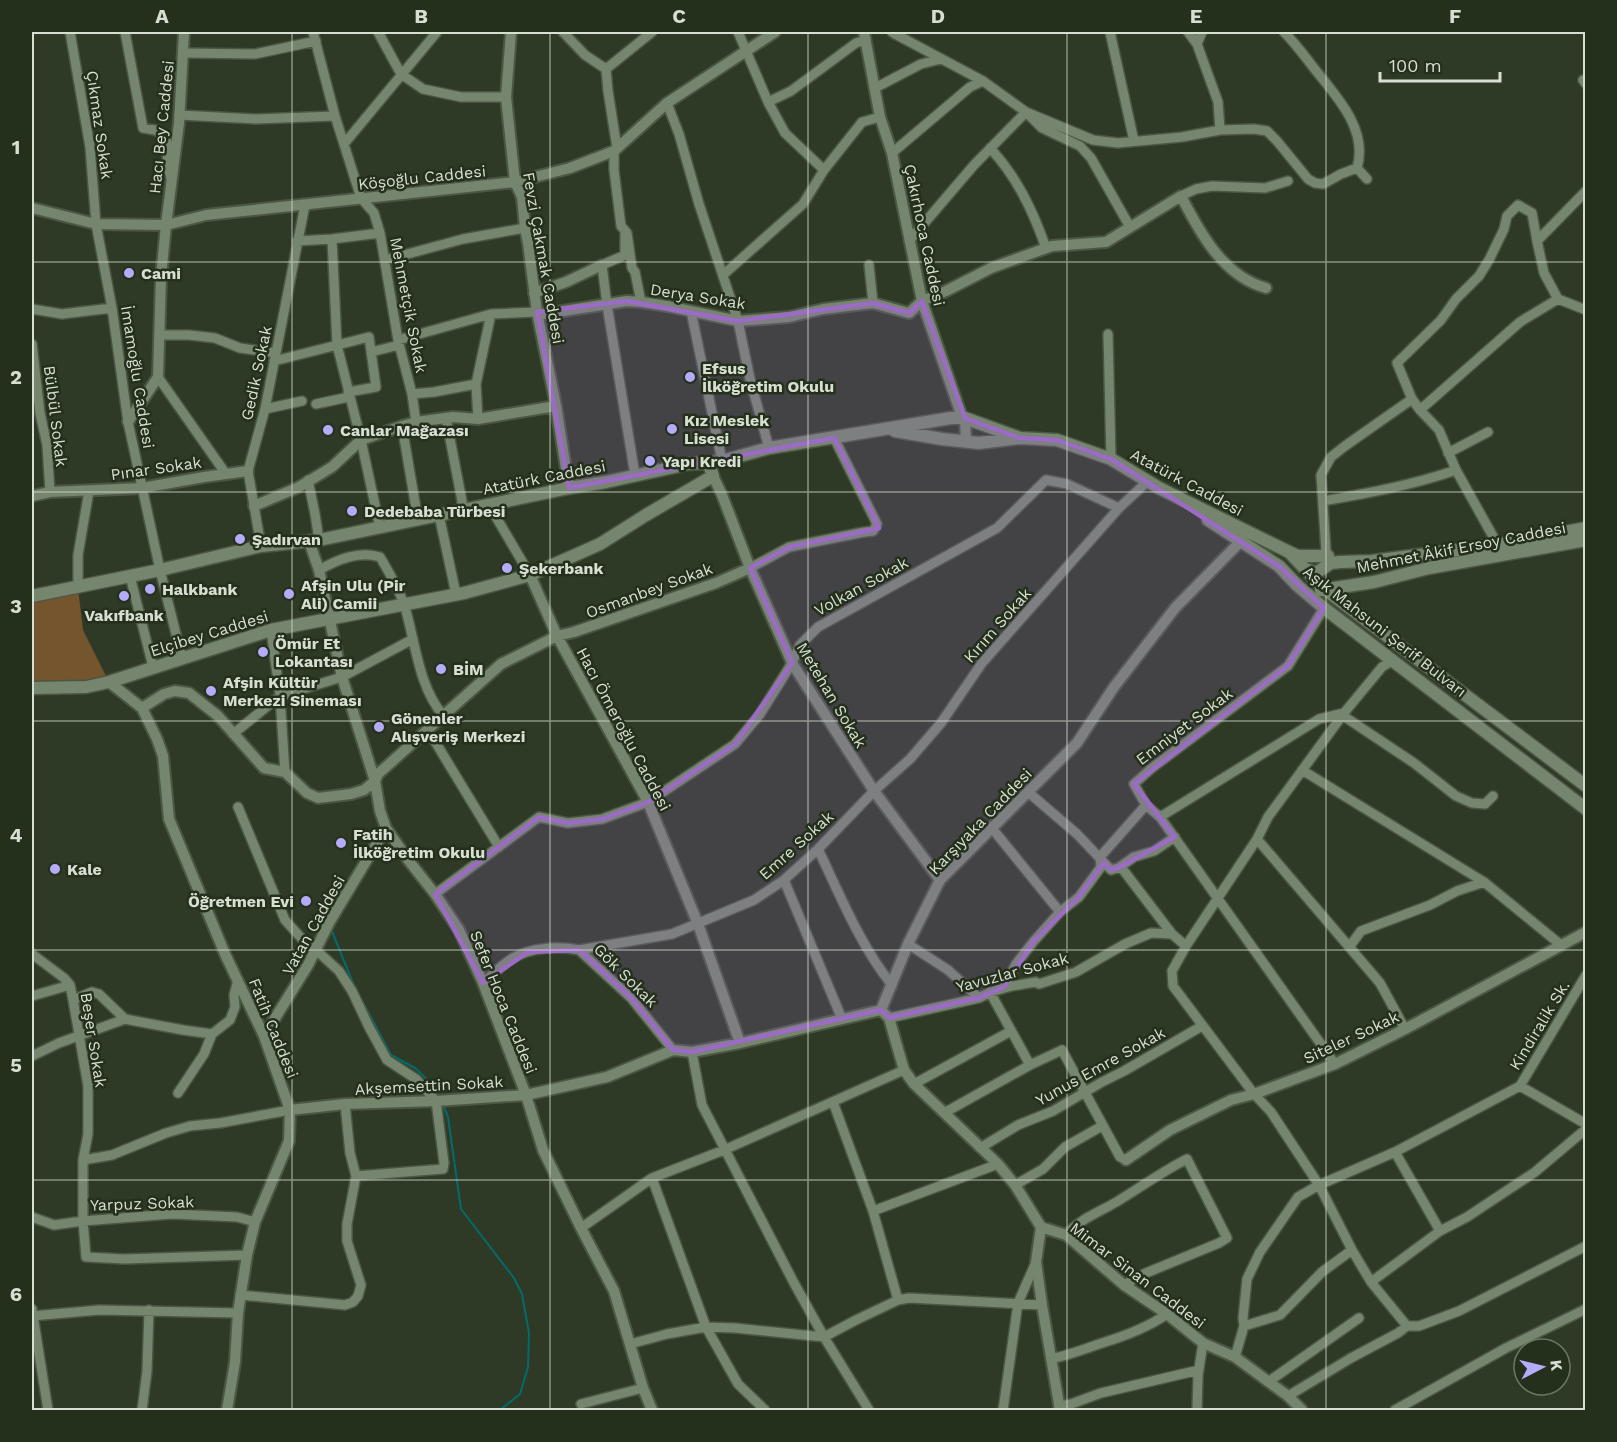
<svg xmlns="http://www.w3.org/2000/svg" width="1617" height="1442" font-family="'Work Sans',sans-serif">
	<rect width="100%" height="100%" fill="#2e3a26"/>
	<!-- park -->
	<path fill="#74552d" d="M78,588L83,630L109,682L32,688V601Z"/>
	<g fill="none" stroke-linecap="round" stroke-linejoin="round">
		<!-- stream -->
		<path stroke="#036b6c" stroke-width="2" d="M331,929L355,988
			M358,993L391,1055L415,1068L432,1084L439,1097
			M443,1105L448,1117L461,1209L514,1278L522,1294L529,1333L528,1367L520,1394L500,1410"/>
		<defs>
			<path id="minor" d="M70,32L90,147L96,224L112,308L128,422L160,570L182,658
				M125,32L143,128L155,130L164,135L168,145L167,164L171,178
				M313,32L335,116L361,198L374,213L380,233L398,340L412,394L416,422
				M378,32L401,74L423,89L461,97H506
				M563,32L585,55L606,69L608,91L617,148
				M738,32L768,102L785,133L824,170
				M892,32L895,34L983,81L1026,112L1093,140L1118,143L1182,137L1220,130L1254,129L1267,131L1277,141L1308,179L1315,183L1323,184L1341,174L1357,168L1367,179
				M1110,32L1134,141
				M1188,32L1197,44L1218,102L1220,130
				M1284,32C1296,44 1306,58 1317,72C1339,99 1368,131 1357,168
				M1197,44L1202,32
				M183,53L255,54L316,41
				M606,69L652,32
				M1583,80L1586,84
				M875,88L921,64L941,59
				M768,102L791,91L856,43L866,40
				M667,103L679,134L699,204L738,321L750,379L769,448
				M179,115L256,119L335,116
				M344,144L437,32
				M990,148C1017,177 1033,211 1046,248
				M614,151V170L621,226L627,233L632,268L635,272L641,302
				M892,153L970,87L983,81
				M1586,191L1537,241L1544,273L1558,299L1586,310
				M1181,196L1196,189L1212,186L1265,188L1288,181
				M625,231V255L602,265L607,305L635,475
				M332,239L337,345L361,440L380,528
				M297,241L332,239L380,233
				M909,241L974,165L1026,112L1042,128L1080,146L1091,158L1130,227
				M385,260L463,239L525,228
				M869,265L873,303
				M723,275L803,204L824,170L862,122L880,117
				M32,309L62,314L112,308
				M691,311L722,461
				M1108,334L1111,459
				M159,335H189L215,338L240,348L276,353
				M398,340L491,314L537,312
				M32,344L40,413L47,445L50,492
				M371,352L399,345
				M274,361L369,337L376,387L348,392
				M158,377L226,474
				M412,394L434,392L476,384
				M1412,399L1397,363L1441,320L1456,299L1479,276L1489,260L1504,229L1507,216L1518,205L1532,213L1537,241
				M316,404L349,397
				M265,409L302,401
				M1420,410L1439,430L1456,470L1500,549
				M446,418L462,501V510
				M478,419L476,384L491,314
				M402,426L418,520
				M1448,453L1488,432
				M308,480L315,514L319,540
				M1323,501C1369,493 1413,485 1456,470
				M489,505L530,575
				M439,515L456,594
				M261,546L248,471L265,409L305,205
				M1330,561L1326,551L1321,475L1331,457L1345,446L1412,399L1420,410L1520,322L1558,299
				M750,568L789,547L864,532L873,531L877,524L834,438
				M319,570C337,560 359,550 380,557C389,572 399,589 405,607C415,641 419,688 443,715
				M130,576L153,667
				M78,588V555L89,491
				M1324,608L1288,666L1152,768L1134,784L1146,805L1160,817L1319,719L1344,713
				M271,630L280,696L285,772
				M1342,715L1414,763L1456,796L1472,803L1485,804L1493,796
				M428,730L499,847
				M233,734L280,696L342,677L413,639
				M1302,770L1484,882L1561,945
				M1028,792L1077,834L1111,870L1121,867L1172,934L1186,946
				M238,807L285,920L303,940L315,949L339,971L352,991L369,1027L387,1060L416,1079L436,1101L444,1163L443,1169L356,1176
				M1160,817L1335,1064
				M991,827L1060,912
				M1257,839L1380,983L1405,1029
				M818,849C840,895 860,945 892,985
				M1120,867L1134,857L1154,851L1175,837
				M784,880L842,1019
				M435,894L539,817L568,823L602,819L648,802L735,744L760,714L792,663L800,645L818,627L997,528L1046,480L1067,484L1119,508
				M908,944L948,970L979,998
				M1350,946L1361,931L1430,905L1457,891L1484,882
				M579,950L631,998L673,1050
				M32,954L64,978L70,985L73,1000L88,1086V1134L83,1160V1221L86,1257L124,1259L247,1255
				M1586,975L1520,1086L1586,1124
				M483,983C493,975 502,964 513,958C532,947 558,946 579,950L672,934L754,900L784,880L818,849L874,791L910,759L941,723L982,663L1119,508L1148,481
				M1004,987L1016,964L1034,941L1060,912L1079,897L1101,867L1100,857L1146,805
				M990,992L1030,1065L1062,1050L1120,1157L1126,1160
				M32,996L70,985
				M73,1000L92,992L99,994L125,1019
				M889,1018L979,998C997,988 1016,985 1036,982L1039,984L1076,972L1125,944L1151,933L1172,934
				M692,1052L702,1105L794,1283L824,1337L869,1410
				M32,1056L59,1043L125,1019L183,1030L212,1034L230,1020L235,1007L234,995L238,980
				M914,1084L1011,1031
				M178,1093L204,1054L212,1034
				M833,1102L873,1211L898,1300
				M944,1113L1030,1065
				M980,1148L1018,1125L1053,1111L1102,1082L1124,1071L1202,1026
				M1395,1152L1440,1231
				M83,1160L112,1155L166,1133L190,1126L220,1123L290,1110
				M652,1178L706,1327L738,1384L765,1410
				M1015,1185L1043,1169L1065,1147L1102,1126
				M873,1211L998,1164
				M32,1217L54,1225L83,1221L172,1214L237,1217L255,1222
				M581,1228L652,1178L724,1150L904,1070
				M1066,1235C1079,1219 1100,1212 1118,1201C1141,1187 1163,1171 1187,1159L1227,1238L1219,1243L1146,1273L1124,1285
				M1371,1282L1440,1231L1467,1217L1535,1172L1586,1129
				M240,1295L345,1305L353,1302L358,1296L361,1285L347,1241V1224L356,1176L350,1153L345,1104
				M32,1309L48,1410
				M32,1316L99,1310L238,1313
				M1244,1326L1280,1315L1322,1272L1352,1250
				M1407,1326L1371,1282L1352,1250L1319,1185L1395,1152L1520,1086
				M630,1344L667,1334L706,1327L735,1328L824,1337L856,1320L898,1300L909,1298L1042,1305
				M1235,1357L1244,1326L1243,1318L1247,1279L1260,1252L1298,1197L1319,1185L1271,1112L1254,1094L1173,986L1172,971L1186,946L1257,839L1268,817L1344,713L1382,667L1393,660
				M1051,1359C1069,1355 1085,1349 1102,1343C1125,1336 1147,1328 1167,1314
				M1268,1382L1359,1318
				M1288,1396L1351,1358L1398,1333L1407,1326H1419L1459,1311L1586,1246
				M581,1404L643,1388
				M1059,1406L1071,1404L1101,1393L1199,1370
				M142,1410L147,1371L149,1310
				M1003,1410L1018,1303L1036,1262
				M1197,1410L1198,1375L1203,1343
				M1395,1410L1506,1348L1586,1309"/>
			<path id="tertiary" d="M511,32L506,97L515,182L522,197L525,228L528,243L537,312L556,406L569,488
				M864,32L880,117L892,153L922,301L961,414L965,418L966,442
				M32,208L96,224L166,225L206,215L515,182L570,168L614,151L667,103L775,32
				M534,293L566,282L602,265
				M537,312L544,314L627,301L641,302L667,306L738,321L789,317L823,309L873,303L909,313L922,301L946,291L991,268L1052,246L1106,242L1181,196C1200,233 1223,276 1266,288
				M128,422L158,377L161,277L166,225L179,123L184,32
				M713,476L722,495L750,568L792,663L874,791L940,880
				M32,496L50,492L142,488L204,477L248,471
				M254,506L299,487L332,467L361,440L402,426L416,422L453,417L478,419L556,406
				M309,541L319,570L342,677L375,781L380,811L386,828L409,861L435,894L459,930L483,983L526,1095L543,1150L581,1228L614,1291L643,1388L652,1410
				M530,575L557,636L648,802L698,924L740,1043
				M109,682L142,708L157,739L163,756L169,819L225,954L264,1036L290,1110L289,1141L255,1222L247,1255L238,1313L235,1362L227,1410
				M142,708L164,694L175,691L189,693L218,716L264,768L285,772L307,793L318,798L351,794L364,790L375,781L378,774L501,664L557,636L574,632L716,583L750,568
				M264,1036L308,965L329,923L386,828
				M290,1110L345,1104L436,1101L526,1095L607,1077L673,1050L692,1052L740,1043L881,1010
				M1126,1160L1170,1130L1231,1100L1254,1094L1335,1064L1405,1029L1586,932
				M1041,1227L1066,1235L1124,1285L1167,1314L1203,1343L1235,1357L1288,1396L1302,1410
				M1060,1410L1042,1305L1036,1262L1041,1227L1015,1185L998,1164L914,1084L904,1070L889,1018L881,1010L908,944L940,880L1077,743L1114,687L1175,608L1241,541"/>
			<path id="secondary" d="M895,431L942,439L979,443L1020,438L1057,440L1111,459L1159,488L1289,552L1323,588L1586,786
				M1208,520L1279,566L1298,586L1324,608L1586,809
				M1289,552L1298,556H1328
				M1305,569L1316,573L1331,563L1340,562L1372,561L1497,545L1586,528
				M1321,590L1374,582L1429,568L1586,540
				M32,596L160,570L261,546L319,540L569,488L606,482L688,464L722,461L769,448L951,418H965L1020,438
				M32,688L86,687L109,682L271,630L464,593L530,575L600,544L646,515L713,476L708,462"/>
		</defs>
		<!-- minor casing -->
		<use href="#minor" stroke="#4c5645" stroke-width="12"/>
		<!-- tertiary casing -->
		<use href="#tertiary" stroke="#4c5645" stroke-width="14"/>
		<!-- secondary casing -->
		<use href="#secondary" stroke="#4c5645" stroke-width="15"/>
		<!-- minor -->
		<use href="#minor" stroke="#76856e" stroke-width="9"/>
		<!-- tertiary -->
		<use href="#tertiary" stroke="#76856e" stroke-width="10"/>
		<!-- secondary -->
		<use href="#secondary" stroke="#76856e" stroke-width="12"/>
	</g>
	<!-- marked area -->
	<path fill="#9b6bc6" fill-opacity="0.2" stroke="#9b6bc6" stroke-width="4.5" stroke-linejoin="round" d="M627,301L738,321L873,303L909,313L922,301L965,418L1020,438L1057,440L1111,459L1279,566L1324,608L1288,666L1134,784L1175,837L1120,867L1111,870L1104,863L1079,897L1034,941L1004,987L979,998L889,1018L881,1010L692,1052L673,1050L631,998L579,950L528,952L483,983L435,894L539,817L568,823L602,819L648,802L735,744L792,663L750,568L789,547L879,528L834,438L569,488L537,312Z"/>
	<!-- grid -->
	<path fill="none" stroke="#d7dfd2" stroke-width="1.5" stroke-opacity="0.55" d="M292,32V1410M550,32V1410M808,32V1410M1067,32V1410M1326,32V1410M32,262H1586M32,492H1586M32,721H1586M32,950H1586M32,1180H1586"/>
	<!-- markers -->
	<g fill="#b4acf9" stroke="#24301c" stroke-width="2">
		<circle cx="129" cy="273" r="6"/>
		<circle cx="690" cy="377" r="6"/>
		<circle cx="672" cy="429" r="6"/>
		<circle cx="328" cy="430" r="6"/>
		<circle cx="650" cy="461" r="6"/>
		<circle cx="352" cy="511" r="6"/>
		<circle cx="240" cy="539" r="6"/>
		<circle cx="507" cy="568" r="6"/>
		<circle cx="150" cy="589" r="6"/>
		<circle cx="289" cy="594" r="6"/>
		<circle cx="124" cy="596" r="6"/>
		<circle cx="263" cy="652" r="6"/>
		<circle cx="441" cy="669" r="6"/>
		<circle cx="211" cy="691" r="6"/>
		<circle cx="379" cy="727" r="6"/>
		<circle cx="341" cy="843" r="6"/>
		<circle cx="55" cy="869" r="6"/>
		<circle cx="306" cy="901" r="6"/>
	</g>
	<g text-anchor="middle" stroke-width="5" stroke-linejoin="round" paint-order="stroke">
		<!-- street labels -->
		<g font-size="16" fill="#d7dfd2" stroke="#24301c">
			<text transform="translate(100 125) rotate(82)" y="6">Çıkmaz Sokak</text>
			<text transform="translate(161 127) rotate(-84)" y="6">Hacı Bey Caddesi</text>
			<text transform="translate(422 177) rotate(-6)" y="6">Köşoğlu Caddesi</text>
			<text transform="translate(925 235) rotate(78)" y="6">Çakırhoca Caddesi</text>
			<text transform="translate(544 258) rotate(80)" y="6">Fevzi Çakmak Caddesi</text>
			<text transform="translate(698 296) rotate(9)" y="6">Derya Sokak</text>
			<text transform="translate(409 305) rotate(79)" y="6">Mehmetçik Sokak</text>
			<text transform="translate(256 373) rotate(-78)" y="6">Gedik Sokak</text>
			<text transform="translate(138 377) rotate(81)" y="6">İmamoğlu Caddesi</text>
			<text transform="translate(56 416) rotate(83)" y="6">Bülbül Sokak</text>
			<text transform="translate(156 468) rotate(-8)" y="6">Pınar Sokak</text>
			<text transform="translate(544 477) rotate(-11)" y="6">Atatürk Caddesi</text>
			<text transform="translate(1187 482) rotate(28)" y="6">Atatürk Caddesi</text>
			<text transform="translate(1461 547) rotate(-11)" y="6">Mehmet Âkif Ersoy Caddesi</text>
			<text transform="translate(861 586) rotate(-29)" y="6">Volkan Sokak</text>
			<text transform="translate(649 590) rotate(-20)" y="6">Osmanbey Sokak</text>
			<text transform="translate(997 625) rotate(-49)" y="6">Kırım Sokak</text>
			<text transform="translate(1385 631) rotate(38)" y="6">Aşık Mahsuni Şerif Bulvarı</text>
			<text transform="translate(209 633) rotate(-17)" y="6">Elçibey Caddesi</text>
			<text transform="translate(832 695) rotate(59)" y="6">Metehan Sokak</text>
			<text transform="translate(1184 726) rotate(-37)" y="6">Emniyet Sokak</text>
			<text transform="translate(624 729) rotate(62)" y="6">Hacı Ömeroğlu Caddesi</text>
			<text transform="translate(980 821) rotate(-46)" y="6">Karşıyaka Caddesi</text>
			<text transform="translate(796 845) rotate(-42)" y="6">Emre Sokak</text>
			<text transform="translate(313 925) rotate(-61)" y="6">Vatan Caddesi</text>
			<text transform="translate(1012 972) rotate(-15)" y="6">Yavuzlar Sokak</text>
			<text transform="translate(626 975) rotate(45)" y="6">Gök Sokak</text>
			<text transform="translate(504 1002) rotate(68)" y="6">Sefer Hoca Caddesi</text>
			<text transform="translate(1539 1025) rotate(-59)" y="6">Kindiralik Sk.</text>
			<text transform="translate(274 1028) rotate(68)" y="6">Fatih Caddesi</text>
			<text transform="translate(1351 1037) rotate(-25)" y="6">Siteler Sokak</text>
			<text transform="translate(94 1040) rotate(81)" y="6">Beşer Sokak</text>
			<text transform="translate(1100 1066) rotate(-29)" y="6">Yunus Emre Sokak</text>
			<text transform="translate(429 1085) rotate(-3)" y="6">Akşemsettin Sokak</text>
			<text transform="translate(142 1203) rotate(-2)" y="6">Yarpuz Sokak</text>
			<text transform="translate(1138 1275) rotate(37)" y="6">Mimar Sinan Caddesi</text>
		</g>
		<!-- poi labels -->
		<g font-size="16" font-weight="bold" fill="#d7dfd2" stroke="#24301c" text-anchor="start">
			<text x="141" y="279">Cami</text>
			<text x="702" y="374">Efsus<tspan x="702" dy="18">İlköğretim Okulu</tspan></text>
			<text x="684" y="426">Kız Meslek<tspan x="684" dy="18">Lisesi</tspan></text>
			<text x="340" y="436">Canlar Mağazası</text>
			<text x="662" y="467">Yapı Kredi</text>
			<text x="364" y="517">Dedebaba Türbesi</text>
			<text x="252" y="545">Şadırvan</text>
			<text x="519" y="574">Şekerbank</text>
			<text x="301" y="591">Afşin Ulu (Pir<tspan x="301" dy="18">Ali) Camii</tspan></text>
			<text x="162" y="595">Halkbank</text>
			<text x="124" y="621" text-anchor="middle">Vakıfbank</text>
			<text x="275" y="649">Ömür Et<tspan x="275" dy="18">Lokantası</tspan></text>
			<text x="453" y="675">BİM</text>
			<text x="223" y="688">Afşin Kültür<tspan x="223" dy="18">Merkezi Sineması</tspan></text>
			<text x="391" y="724">Gönenler<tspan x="391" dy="18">Alışveriş Merkezi</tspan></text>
			<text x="353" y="840">Fatih<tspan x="353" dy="18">İlköğretim Okulu</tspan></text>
			<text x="67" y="875">Kale</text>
			<text x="294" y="907" text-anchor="end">Öğretmen Evi</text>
		</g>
	</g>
	<!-- border -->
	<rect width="1617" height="1442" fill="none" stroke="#24301c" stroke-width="66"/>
	<!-- north arrow -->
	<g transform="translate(1542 1367) rotate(83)"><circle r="28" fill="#24301c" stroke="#6c7665" stroke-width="1.5"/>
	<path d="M0-4.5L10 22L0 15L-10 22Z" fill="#b4acf9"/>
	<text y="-9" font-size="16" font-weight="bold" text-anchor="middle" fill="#d7dfd2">K</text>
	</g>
	<!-- scale -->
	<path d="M1380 72v9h120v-9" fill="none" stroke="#d7dfd2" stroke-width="3"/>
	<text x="1389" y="72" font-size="18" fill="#d7dfd2" stroke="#24301c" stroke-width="4.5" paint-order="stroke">100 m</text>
	<rect x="33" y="33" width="1551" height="1376" fill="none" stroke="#d7dfd2" stroke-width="2"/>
	<g font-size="20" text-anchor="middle" font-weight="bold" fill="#d7dfd2">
		<text x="162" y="23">A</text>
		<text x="421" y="23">B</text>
		<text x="679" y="23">C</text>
		<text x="938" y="23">D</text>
		<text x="1196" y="23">E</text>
		<text x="1455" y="23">F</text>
		<text x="16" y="154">1</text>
		<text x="16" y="384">2</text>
		<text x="16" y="613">3</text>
		<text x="16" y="842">4</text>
		<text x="16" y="1072">5</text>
		<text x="16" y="1301">6</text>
	</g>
</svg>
